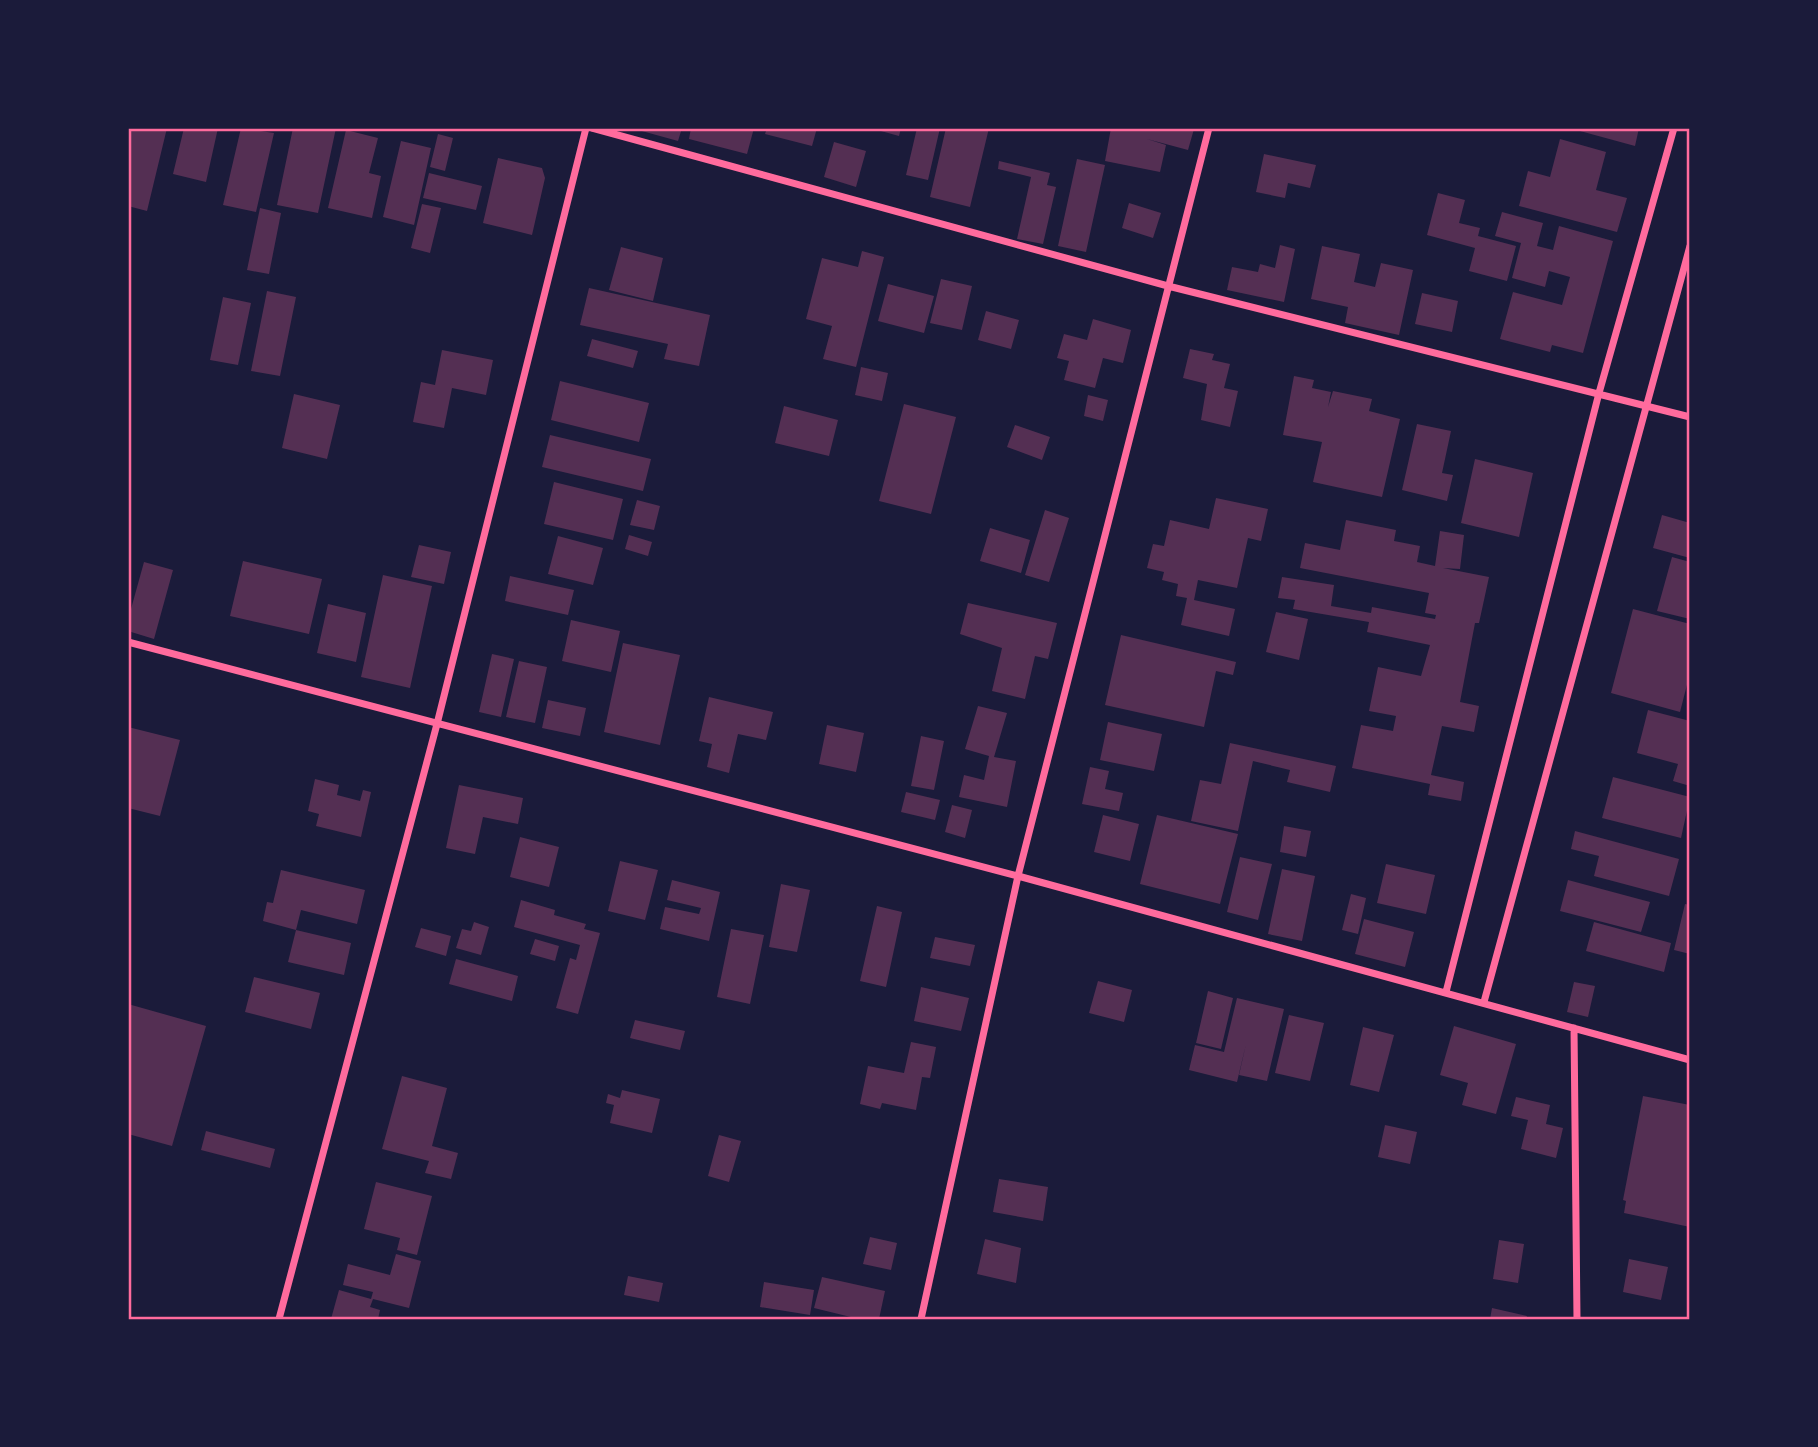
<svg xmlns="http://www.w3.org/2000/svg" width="1818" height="1447" font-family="'Roboto Condensed',sans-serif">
	<rect width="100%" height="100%" fill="#1b1b3a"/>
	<!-- building -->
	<path fill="#542f53" d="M128,128H167L147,211L128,206Z
		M184,128H218L206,182L173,174Z
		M241,128L274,133L256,212L223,205Z
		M293,128H336L318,213L277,205Z
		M631,128H682L678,141Z
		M691,128H754L747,154L689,139Z
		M767,128H817L812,146L765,134Z
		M870,128H901L899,136Z
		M917,128H940L928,180L906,175Z
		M946,128H989L970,207L930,197Z
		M1111,128L1150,130L1194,129L1188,150L1147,139L1166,145L1160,172L1105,161Z
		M1569,128H1639L1635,146Z
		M346,130L378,138L369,173L381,176L372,218L328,208Z
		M438,134L453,138L445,171L430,167Z
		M1560,139L1606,152L1596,190L1627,198L1617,232L1519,206L1528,171L1550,177Z
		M401,141L431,148L414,225L383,217Z
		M834,142L866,151L856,187L824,177Z
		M1264,154L1316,165L1310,188L1288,183L1285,198L1256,192Z
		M498,158L542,168L545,178L532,235L483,223Z
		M1077,159L1105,165L1086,252L1058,246Z
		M999,161L1050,173L1047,185L1056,187L1043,244L1017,239L1031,177L998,169Z
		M429,173L482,186L476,210L423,198Z
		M1438,193L1465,200L1459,223L1480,228L1478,236L1516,246L1507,281L1469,271L1475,248L1427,235Z
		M1129,203L1161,213L1153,238L1122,228Z
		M422,204L441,208L430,253L411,248Z
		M260,208L281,213L269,274L247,270Z
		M1502,212L1543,223L1537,246L1553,250L1559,226L1613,241L1583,353L1552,345L1550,352L1500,339L1513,292L1562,305L1570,277L1549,271L1545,287L1512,278L1521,243L1495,236Z
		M1280,245L1295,249L1284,302L1227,290L1232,267L1258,272L1260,264L1275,268Z
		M1322,246L1360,254L1354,282L1375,287L1381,263L1413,270L1399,335L1345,323L1348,307L1311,299Z
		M621,247L663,258L653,301L609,290Z
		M862,251L884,257L856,367L823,359L832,326L806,319L822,258L858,267Z
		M941,279L972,286L962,330L930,323Z
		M888,284L934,296L924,333L878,321Z
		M589,288L710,315L699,366L664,359L668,344L580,325Z
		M267,291L296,297L280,376L251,371Z
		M1422,293L1458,301L1452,332L1415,324Z
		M223,297L251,303L238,365L210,360Z
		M986,311L1019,320L1011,349L978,340Z
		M1093,319L1131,330L1123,363L1103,358L1095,388L1064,380L1069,361L1057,358L1064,334L1087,340Z
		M592,339L638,351L633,368L587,356Z
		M1190,349L1214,354L1212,360L1230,364L1224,388L1238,391L1230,427L1201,420L1207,384L1183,378Z
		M442,350L493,360L486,395L452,388L444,428L413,422L421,382L435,385Z
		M861,367L888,373L882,401L855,395Z
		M1294,376L1314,380L1312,388L1331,392L1328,407L1333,391L1372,399L1369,411L1400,419L1382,497L1313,482L1322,442L1283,435Z
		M560,381L649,403L639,442L551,420Z
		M294,394L340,405L327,459L282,448Z
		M1088,395L1108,400L1103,421L1084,416Z
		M904,404L956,417L931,514L879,501Z
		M784,406L838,420L829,456L775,443Z
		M1417,424L1451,431L1442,473L1453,475L1447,501L1402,490Z
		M1015,425L1050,437L1042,460L1007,447Z
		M550,435L651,459L643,491L542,467Z
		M1475,459L1533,473L1519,537L1461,523Z
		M554,482L623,499L613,540L544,524Z
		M1216,498L1268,509L1261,541L1248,538L1237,588L1198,580L1194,600L1235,609L1229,636L1181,625L1187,598L1176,596L1178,584L1162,580L1164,572L1147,568L1153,544L1164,546L1170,520L1209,529Z
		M637,500L660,506L654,530L630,525Z
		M1045,510L1069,518L1049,582L1025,575Z
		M1662,515L1690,523V558L1653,548Z
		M1346,520L1396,530L1394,541L1420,546L1417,562L1435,566L1440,531L1464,535L1460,569L1443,568L1489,577L1479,623H1475L1460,702L1479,706L1474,732L1442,726L1431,775L1464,782L1461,801L1428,795L1430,784L1352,768L1361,725L1393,731L1396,716L1369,711L1378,667L1421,676L1430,645L1367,632L1369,622L1293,609L1295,600L1278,598L1282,577L1334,585L1331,606L1371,613L1372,607L1435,619L1436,615L1425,613L1429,593L1300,568L1305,543L1340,550Z
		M990,528L1030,540L1021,573L980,561Z
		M629,535L652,542L648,556L625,549Z
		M558,536L603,548L593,585L548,574Z
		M419,545L451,552L444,584L411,577Z
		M1672,557L1690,562V619L1657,611Z
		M243,561L322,579L309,634L230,616Z
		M144,562L173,570L154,639L128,631V608L131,609Z
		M383,575L432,586L410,688L361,677Z
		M510,576L574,590L568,615L505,601Z
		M968,603L1057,623L1048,659L1035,656L1025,699L992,691L1002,648L960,634Z
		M328,604L366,613L356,662L317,653Z
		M1633,609L1690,624V673L1680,712L1611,693Z
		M1276,612L1308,619L1299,660L1266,652Z
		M571,620L620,631L611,672L562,661Z
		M1121,635L1236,662L1233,675L1216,671L1204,727L1105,705Z
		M623,643L680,655L660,745L604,732Z
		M492,654L514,659L501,717L479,712Z
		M519,661L547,667L535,723L506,717Z
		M709,697L773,712L766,740L738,734L729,773L707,767L712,744L699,741Z
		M548,700L586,708L580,736L542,728Z
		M978,706L1007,713L994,757L1016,761L1007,807L959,797L964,775L984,780L989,756L965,749Z
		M1648,710L1690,721V786L1673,781L1678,764L1637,753Z
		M1108,722L1162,734L1154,771L1100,760Z
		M827,725L864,733L856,772L819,764Z
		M128,727L180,740L160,816L128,808Z
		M921,736L944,741L934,790L911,786Z
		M1230,743L1336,766L1330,792L1287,782L1290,770L1253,761L1238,831L1191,821L1200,780L1221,784Z
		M1090,767L1109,771L1105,789L1123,793L1119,811L1082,804Z
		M1613,777L1690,797L1681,838L1602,818Z
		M315,779L339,785L337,795L360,801L363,790L371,792L361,837L316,826L319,814L308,811Z
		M459,785L523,798L518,824L483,817L475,854L446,848Z
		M906,792L940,800L935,820L901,812Z
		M952,805L972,810L965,838L945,832Z
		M1103,815L1139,824L1130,861L1094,852Z
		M1157,815L1238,834L1220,904L1140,884Z
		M1284,826L1311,831L1306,857L1280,852Z
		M1575,831L1679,859L1669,896L1594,876L1599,856L1571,849Z
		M520,837L559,847L549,887L510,877Z
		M1240,857L1272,864L1258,920L1227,912Z
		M620,861L658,870L645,920L608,911Z
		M1386,864L1435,875L1426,914L1377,903Z
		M1282,869L1315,876L1302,941L1268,934Z
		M281,870L365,890L357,924L301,910L296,930L351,943L344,975L288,962L296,930L263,921L267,902L273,903Z
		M672,880L720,892L709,941L660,929L665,907L699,914L701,908L667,900Z
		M1568,880L1650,902L1641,932L1560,911Z
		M781,884L810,890L797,952L769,947Z
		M1351,894L1366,898L1358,934L1342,930Z
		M521,900L555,910L554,915L586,924L584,929L600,933L578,1014L556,1008L570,958L576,960L580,945L514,927Z
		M1685,904L1690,905V954L1674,950Z
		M877,906L902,912L886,987L860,981Z
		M1364,919L1414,932L1405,967L1355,954Z
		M474,922L489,927L481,955L456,948L462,929L471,931Z
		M1594,922L1671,943L1664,972L1586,951Z
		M421,928L451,936L446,956L415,947Z
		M731,929L764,935L750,1004L717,997Z
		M935,937L975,945L970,966L930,958Z
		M535,939L559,946L555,961L530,954Z
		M456,959L518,976L512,1001L449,984Z
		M254,977L320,993L311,1029L245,1012Z
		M1098,981L1132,990L1124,1022L1089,1013Z
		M1574,982L1595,986L1588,1017L1567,1012Z
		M921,987L969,998L961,1031L914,1021Z
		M1208,991L1233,998L1221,1049L1196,1043Z
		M1237,998L1284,1009L1267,1081L1239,1075L1246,1044L1237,1082L1189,1070L1195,1045L1224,1052Z
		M128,1004L206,1026L172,1146L128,1134Z
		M1289,1015L1324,1023L1310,1081L1275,1073Z
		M635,1020L685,1031L680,1050L630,1038Z
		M1454,1026L1516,1044L1496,1114L1462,1105L1468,1083L1440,1075Z
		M1363,1027L1394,1035L1379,1092L1350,1085Z
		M911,1042L936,1047L930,1078L922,1077L916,1110L882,1103L880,1109L860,1104L868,1066L904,1073Z
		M402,1076L447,1088L432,1146L458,1153L451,1179L425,1173L429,1161L382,1149Z
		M622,1090L660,1099L652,1133L610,1123L614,1105L606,1103L608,1094L620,1098Z
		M1643,1096L1690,1105V1227L1624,1213L1626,1201L1623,1200Z
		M1516,1097L1550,1105L1546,1124L1563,1128L1556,1158L1521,1149L1528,1120L1511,1116Z
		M1385,1125L1417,1132L1410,1164L1378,1157Z
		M206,1131L275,1149L270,1168L201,1150Z
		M719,1135L741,1141L729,1182L708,1176Z
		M999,1179L1048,1187L1043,1221L993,1212Z
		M376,1182L432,1196L417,1255L397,1250L400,1238L364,1229Z
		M870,1237L897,1243L891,1270L863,1264Z
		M985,1239L1021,1248L1016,1283L977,1274Z
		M1499,1240L1524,1244L1518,1283L1493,1279Z
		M396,1254L421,1261L409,1308L373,1299L370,1307L380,1310L378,1319H331L339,1290L371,1299L373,1292L343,1285L348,1264L390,1275Z
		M1629,1259L1668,1267L1661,1300L1623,1292Z
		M628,1276L663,1283L659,1302L624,1295Z
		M822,1277L885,1291L879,1319H859L814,1308Z
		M764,1282L814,1290L810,1315L760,1307Z
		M1492,1308L1527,1316L1526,1319H1490Z"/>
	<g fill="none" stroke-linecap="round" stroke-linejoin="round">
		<!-- minor -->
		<path stroke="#ff6b9d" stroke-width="7" d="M592,128L1168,286L1690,417
			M128,642L1018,876L1690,1060
			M1446,992L1599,393L1674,128
			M1484,1002L1690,246
			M1574,1028L1577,1319
			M279,1319L437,724L586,128
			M921,1319L1018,876L1209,128"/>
	</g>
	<!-- border -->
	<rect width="1818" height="1447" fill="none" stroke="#1b1b3a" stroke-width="259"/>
	<rect x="130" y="130" width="1558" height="1188" fill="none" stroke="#ff6b9d" stroke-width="2.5"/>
</svg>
